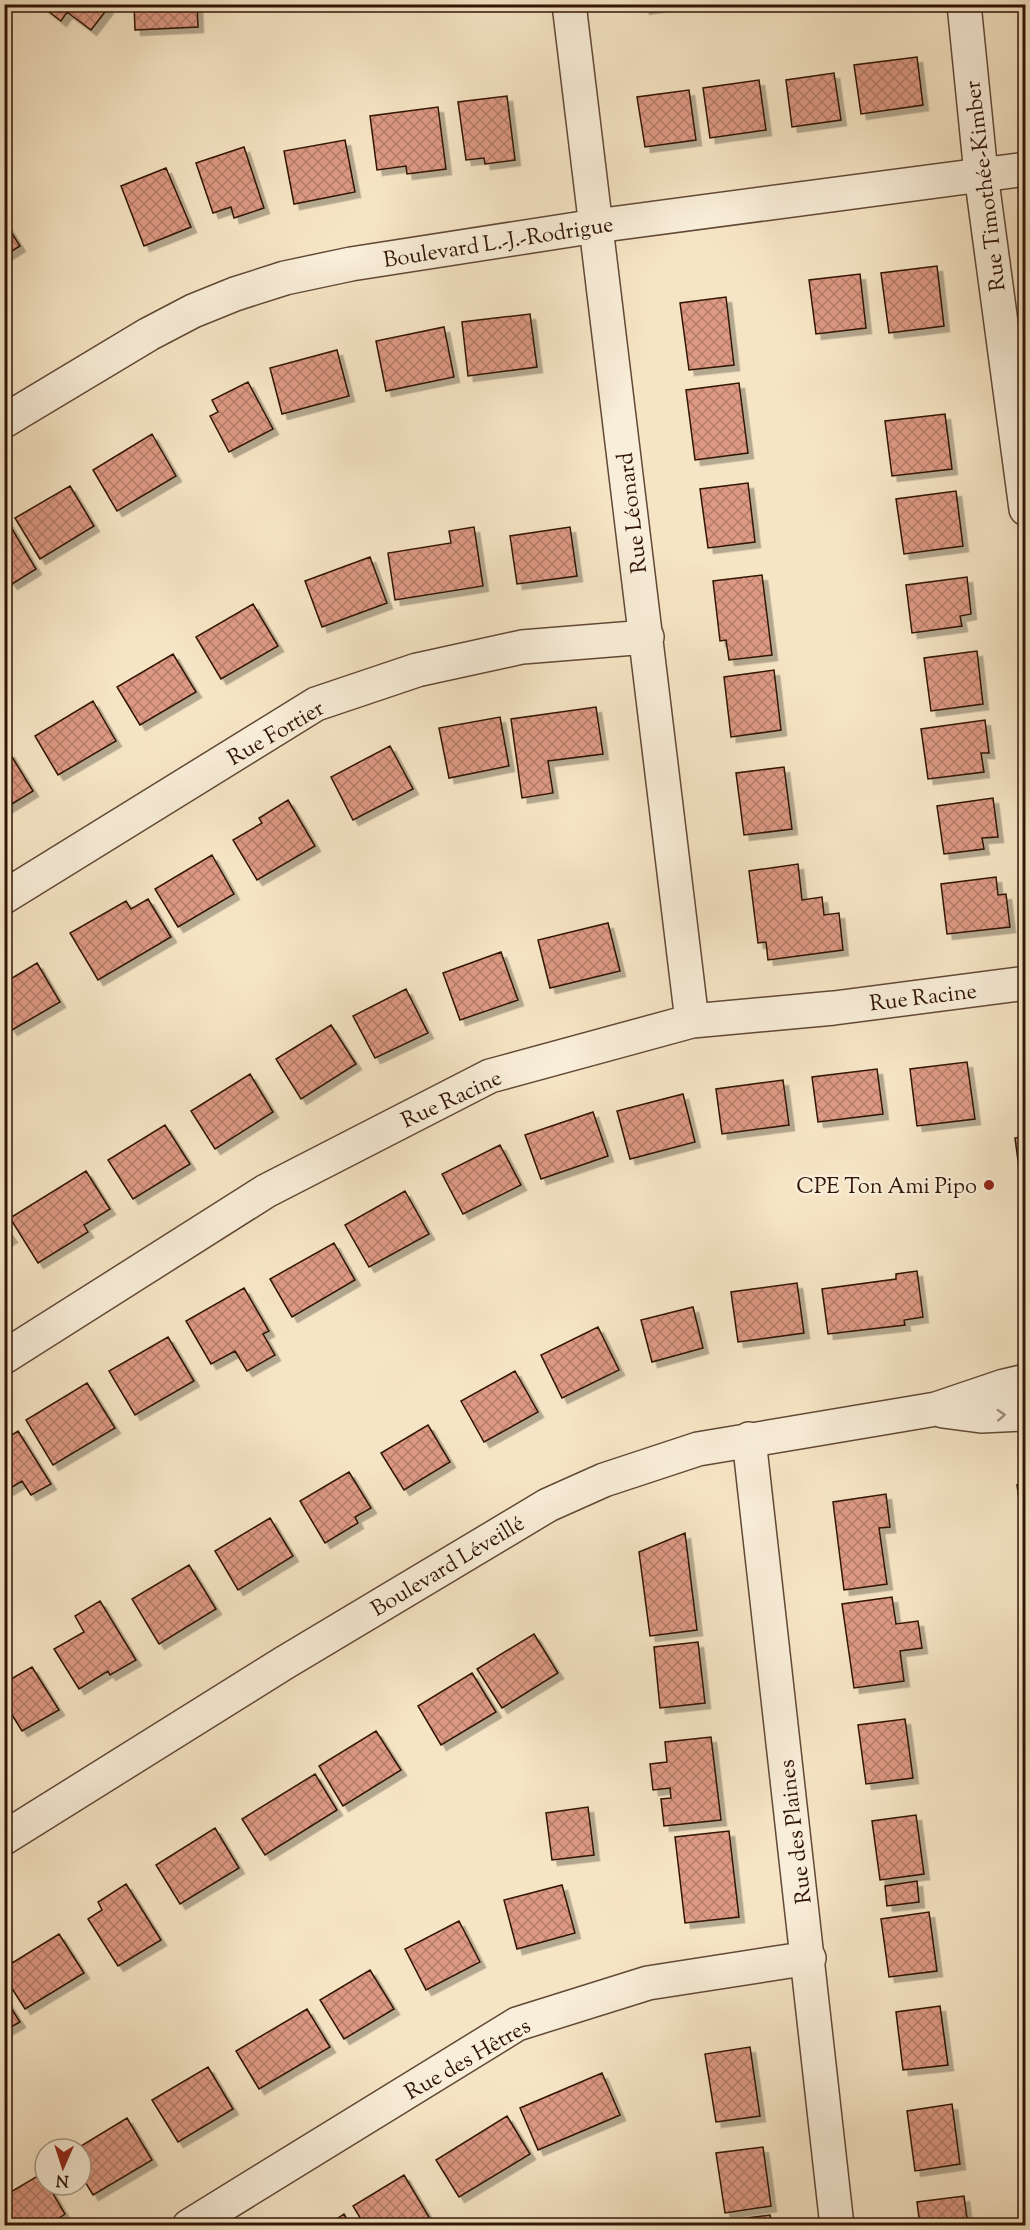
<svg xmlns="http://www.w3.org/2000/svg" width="1030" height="2230" font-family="'Sorts Mill Goudy',serif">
	<defs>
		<pattern id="building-cross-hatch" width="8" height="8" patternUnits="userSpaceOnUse" patternTransform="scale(1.5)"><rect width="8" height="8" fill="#dd9984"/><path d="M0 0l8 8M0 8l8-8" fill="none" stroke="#b47c6a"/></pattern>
		<filter id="shadow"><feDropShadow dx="5.5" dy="5.5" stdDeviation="0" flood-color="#0004"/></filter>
	</defs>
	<rect width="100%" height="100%" fill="#f6e5c5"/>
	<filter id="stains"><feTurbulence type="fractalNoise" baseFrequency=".00333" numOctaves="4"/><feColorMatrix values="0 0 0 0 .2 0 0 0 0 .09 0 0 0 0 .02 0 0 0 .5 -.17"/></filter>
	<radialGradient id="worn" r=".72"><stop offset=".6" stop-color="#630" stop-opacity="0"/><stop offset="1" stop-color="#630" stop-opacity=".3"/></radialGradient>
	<!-- building -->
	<path fill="url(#building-cross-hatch)" stroke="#301406" stroke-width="1.5" filter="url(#shadow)" d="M39,4H104L108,8L91,30L67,12L61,21Z
		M134,4H197L198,27L135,30Z
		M643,4H673L644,9Z
		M917,57L923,105L861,114L854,65Z
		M834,73L841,120L792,127L786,80Z
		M759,80L766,130L710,138L703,88Z
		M689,90L696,140L645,147L637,97Z
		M507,96L515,160L485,164L484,158L466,160L458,102Z
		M438,107L446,169L407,174L406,166L377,170L370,116Z
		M345,140L355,192L294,204L284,151Z
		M244,147L264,208L234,218L231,207L213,213L196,163Z
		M166,168L191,227L144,246L121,186Z
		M4,221L20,246L4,256Z
		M937,266L944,326L889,333L881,273Z
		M860,274L866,328L816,334L809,280Z
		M726,297L734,365L689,370L680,303Z
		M530,314L537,367L468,376L462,322Z
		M444,327L454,377L386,391L376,341Z
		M337,350L349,396L282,414L270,368Z
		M248,382L273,429L229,452L210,416L218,412L212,400Z
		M739,383L748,453L695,460L686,390Z
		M945,414L952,469L892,476L885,421Z
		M152,434L176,476L117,511L93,470Z
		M748,483L755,542L708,548L700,489Z
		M70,486L94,526L40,559L15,518Z
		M956,491L963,546L904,554L896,499Z
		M6,519L36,569L12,584L8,579L4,581Z
		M474,527L483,586L395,600L388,553L451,543L449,531Z
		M570,527L577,576L517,584L510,536Z
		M370,557L387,603L322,627L305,581Z
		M762,575L772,655L729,660L726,640L720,641L713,581Z
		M967,577L971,614L960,616L962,626L912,633L906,585Z
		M253,604L278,646L221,679L196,637Z
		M977,651L983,704L931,711L924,658Z
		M173,654L196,692L140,725L117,687Z
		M774,670L781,730L731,737L724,677Z
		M93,701L116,741L58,775L35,736Z
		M596,707L603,754L548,761L553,793L522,798L511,719Z
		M500,717L509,766L449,778L439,728Z
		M985,720L989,753H981L984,772L928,779L921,729Z
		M390,746L413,789L353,820L331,777Z
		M9,752L33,791L4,809V755Z
		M784,767L792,829L744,835L736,773Z
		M993,798L998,837L982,838L984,849L944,854L937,806Z
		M288,800L315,846L257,880L233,840L262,823L259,818Z
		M212,855L234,894L178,927L155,889Z
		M798,864L802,900L822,897L824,915L839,913L843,950L768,960L766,942L758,943L749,871Z
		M996,877L998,895L1006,894L1010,927L947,934L941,884Z
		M148,899L171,937L98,980L70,933L126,901L131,909Z
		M608,923L620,971L550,988L538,940Z
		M501,952L518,1000L460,1020L443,973Z
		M37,963L60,1002L12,1030L4,1018V983Z
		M406,989L428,1033L375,1058L353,1016Z
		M331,1025L356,1064L301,1099L276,1059Z
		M967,1062L975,1119L917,1126L910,1069Z
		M877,1069L883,1114L818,1122L812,1077Z
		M250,1074L273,1112L215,1149L191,1111Z
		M783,1080L789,1125L722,1134L716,1089Z
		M683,1094L695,1142L630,1159L617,1111Z
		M593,1112L608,1156L541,1179L525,1135Z
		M165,1125L190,1164L133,1199L108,1160Z
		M1026,1136V1213H1025L1015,1138Z
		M500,1145L521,1185L463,1214L442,1174Z
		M86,1171L110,1209L84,1225L88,1232L38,1263L10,1218Z
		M405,1191L429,1234L369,1267L345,1225Z
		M4,1226L12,1237L4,1242Z
		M334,1243L355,1280L292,1317L270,1279Z
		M917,1271L923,1317L904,1320L905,1325L828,1334L822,1289L896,1279V1274Z
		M797,1283L804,1333L738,1342L731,1292Z
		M244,1288L269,1331L263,1334L275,1355L247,1371L235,1351L211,1364L186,1321Z
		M693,1307L703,1348L652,1362L641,1320Z
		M598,1327L619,1370L562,1398L541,1355Z
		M168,1337L194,1381L135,1415L109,1371Z
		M515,1371L538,1412L484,1442L461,1401Z
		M87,1383L115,1428L53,1465L26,1420Z
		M428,1425L450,1462L404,1490L381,1453Z
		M18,1431L51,1484L31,1495L22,1481L4,1492V1440Z
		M349,1472L371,1508L355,1517L358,1523L325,1543L300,1501Z
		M1026,1484V1545L1017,1485Z
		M886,1494L890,1527L879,1528L887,1584L844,1590L833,1502Z
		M270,1518L293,1556L238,1590L215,1551Z
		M685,1533L697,1630L650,1636L639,1552Z
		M189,1565L216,1609L159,1644L132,1599Z
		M892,1597L896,1624L918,1621L922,1648L900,1651L904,1681L854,1688L842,1604Z
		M100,1601L136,1660L110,1675L108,1671L79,1689L54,1649L84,1632L75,1616Z
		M534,1634L558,1673L502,1708L477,1669Z
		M698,1642L705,1703L660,1708L654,1647Z
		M32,1667L59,1710L22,1731L4,1702V1683Z
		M472,1673L496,1712L441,1745L418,1706Z
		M905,1719L913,1778L866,1784L858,1725Z
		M376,1731L401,1770L343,1806L319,1766Z
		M711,1737L721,1820L664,1826L661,1799L671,1798L670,1788L653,1790L650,1764L667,1762L665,1742Z
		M315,1774L337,1810L265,1855L242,1819Z
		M588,1807L594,1855L552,1860L546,1813Z
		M916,1815L924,1874L880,1880L872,1821Z
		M215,1828L239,1868L180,1904L156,1865Z
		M729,1831L739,1917L685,1923L675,1837Z
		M917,1881L919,1902L887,1906L885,1886Z
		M126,1884L161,1940L118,1966L88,1919L102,1910L98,1902Z
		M562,1885L575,1933L517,1949L504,1900Z
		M929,1912L937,1971L889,1977L881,1919Z
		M459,1921L480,1962L426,1990L405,1949Z
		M59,1934L84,1973L25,2009L4,1976V1968Z
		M370,1970L394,2009L344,2039L320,2000Z
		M4,1997L20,2022L4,2031Z
		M940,2006L948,2065L903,2070L896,2012Z
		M307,2009L330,2047L259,2089L236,2051Z
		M750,2047L760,2116L716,2122L705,2054Z
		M208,2067L233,2109L178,2142L152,2100Z
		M602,2073L620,2115L538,2150L520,2108Z
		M952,2104L960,2164L915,2171L907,2111Z
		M507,2116L530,2154L459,2197L436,2160Z
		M127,2118L152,2160L93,2195L81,2175V2149H76Z
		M763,2147L771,2206L725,2213L716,2153Z
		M41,2174L45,2185H48L65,2214L47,2226H4V2196Z
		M404,2175L429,2217L415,2226H365L353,2206Z
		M964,2196L968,2226H920L917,2202Z
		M344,2214L351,2226H326Z
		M770,2215L772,2226H725L724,2221Z"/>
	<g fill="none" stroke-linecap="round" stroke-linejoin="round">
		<defs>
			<path id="minor" d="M569,4L692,1021
				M964,4L981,174L1026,509
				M4,421L149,334L193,311L235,294L285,278L351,264L596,226L1026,169
				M4,897L316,704L417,670L522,647L647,637
				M4,1357L266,1191L490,1076L692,1021L834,1008L1026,983
				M943,1411L981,1416L1026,1414
				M749,1439L837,2226
				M4,1838L284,1663L548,1505L604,1480L698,1449L936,1409L1004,1386L1026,1381
				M189,2226L517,2024L648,1983L809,1958"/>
		</defs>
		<!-- minor casing -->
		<use href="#minor" stroke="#624836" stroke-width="36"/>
		<!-- minor -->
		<use href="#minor" stroke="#f9eed9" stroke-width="33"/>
	</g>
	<!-- one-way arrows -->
	<defs><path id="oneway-chevron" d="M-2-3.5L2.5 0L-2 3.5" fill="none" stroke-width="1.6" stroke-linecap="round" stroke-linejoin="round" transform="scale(1.5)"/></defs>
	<use stroke="#9f8c7a" href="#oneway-chevron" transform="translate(1001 1415) rotate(-3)"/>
	<!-- markers -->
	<circle fill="#8f2418" stroke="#f9eed9" stroke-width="2" cx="989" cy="1185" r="6"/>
	<g text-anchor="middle" stroke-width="4.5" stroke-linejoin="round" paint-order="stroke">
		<!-- street labels -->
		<g font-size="22" fill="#301406" stroke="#f9eed9">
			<text transform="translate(984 186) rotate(-97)" y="8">Rue Timothée-Kimber</text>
			<text transform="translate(498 241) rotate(-9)" y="8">Boulevard L.-J.-Rodrigue</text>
			<text transform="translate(631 513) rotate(-97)" y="8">Rue Léonard</text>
			<text transform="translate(275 732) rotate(-30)" y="8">Rue Fortier</text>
			<text transform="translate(923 996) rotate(-7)" y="8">Rue Racine</text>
			<text transform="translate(451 1098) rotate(-25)" y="8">Rue Racine</text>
			<text transform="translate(447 1565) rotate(-31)" y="8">Boulevard Léveillé</text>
			<text transform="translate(794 1832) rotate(-97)" y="8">Rue des Plaines</text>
			<text transform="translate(467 2058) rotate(-30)" y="8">Rue des Hêtres</text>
		</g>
		<!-- poi labels -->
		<g font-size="22" fill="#301406" stroke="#f9eed9" text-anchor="end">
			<text x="977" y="1193">CPE Ton Ami Pipo</text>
		</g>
	</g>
	<!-- margin -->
	<rect width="1030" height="2230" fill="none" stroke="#f6e5c5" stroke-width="24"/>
	<rect x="6" y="6" width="1018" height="2218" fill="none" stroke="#301406" stroke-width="3"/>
	<rect x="12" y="12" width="1006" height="2206" fill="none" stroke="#301406" stroke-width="1.5"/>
	<!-- north arrow -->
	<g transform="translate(63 2167) rotate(183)"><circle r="28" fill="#f9eed9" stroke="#a99785" stroke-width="1.5"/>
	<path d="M0-4.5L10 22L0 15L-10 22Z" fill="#8f2418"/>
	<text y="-9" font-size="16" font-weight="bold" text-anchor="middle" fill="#301406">N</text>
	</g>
	<rect width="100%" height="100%" filter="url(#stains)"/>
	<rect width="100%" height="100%" fill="url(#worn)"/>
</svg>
